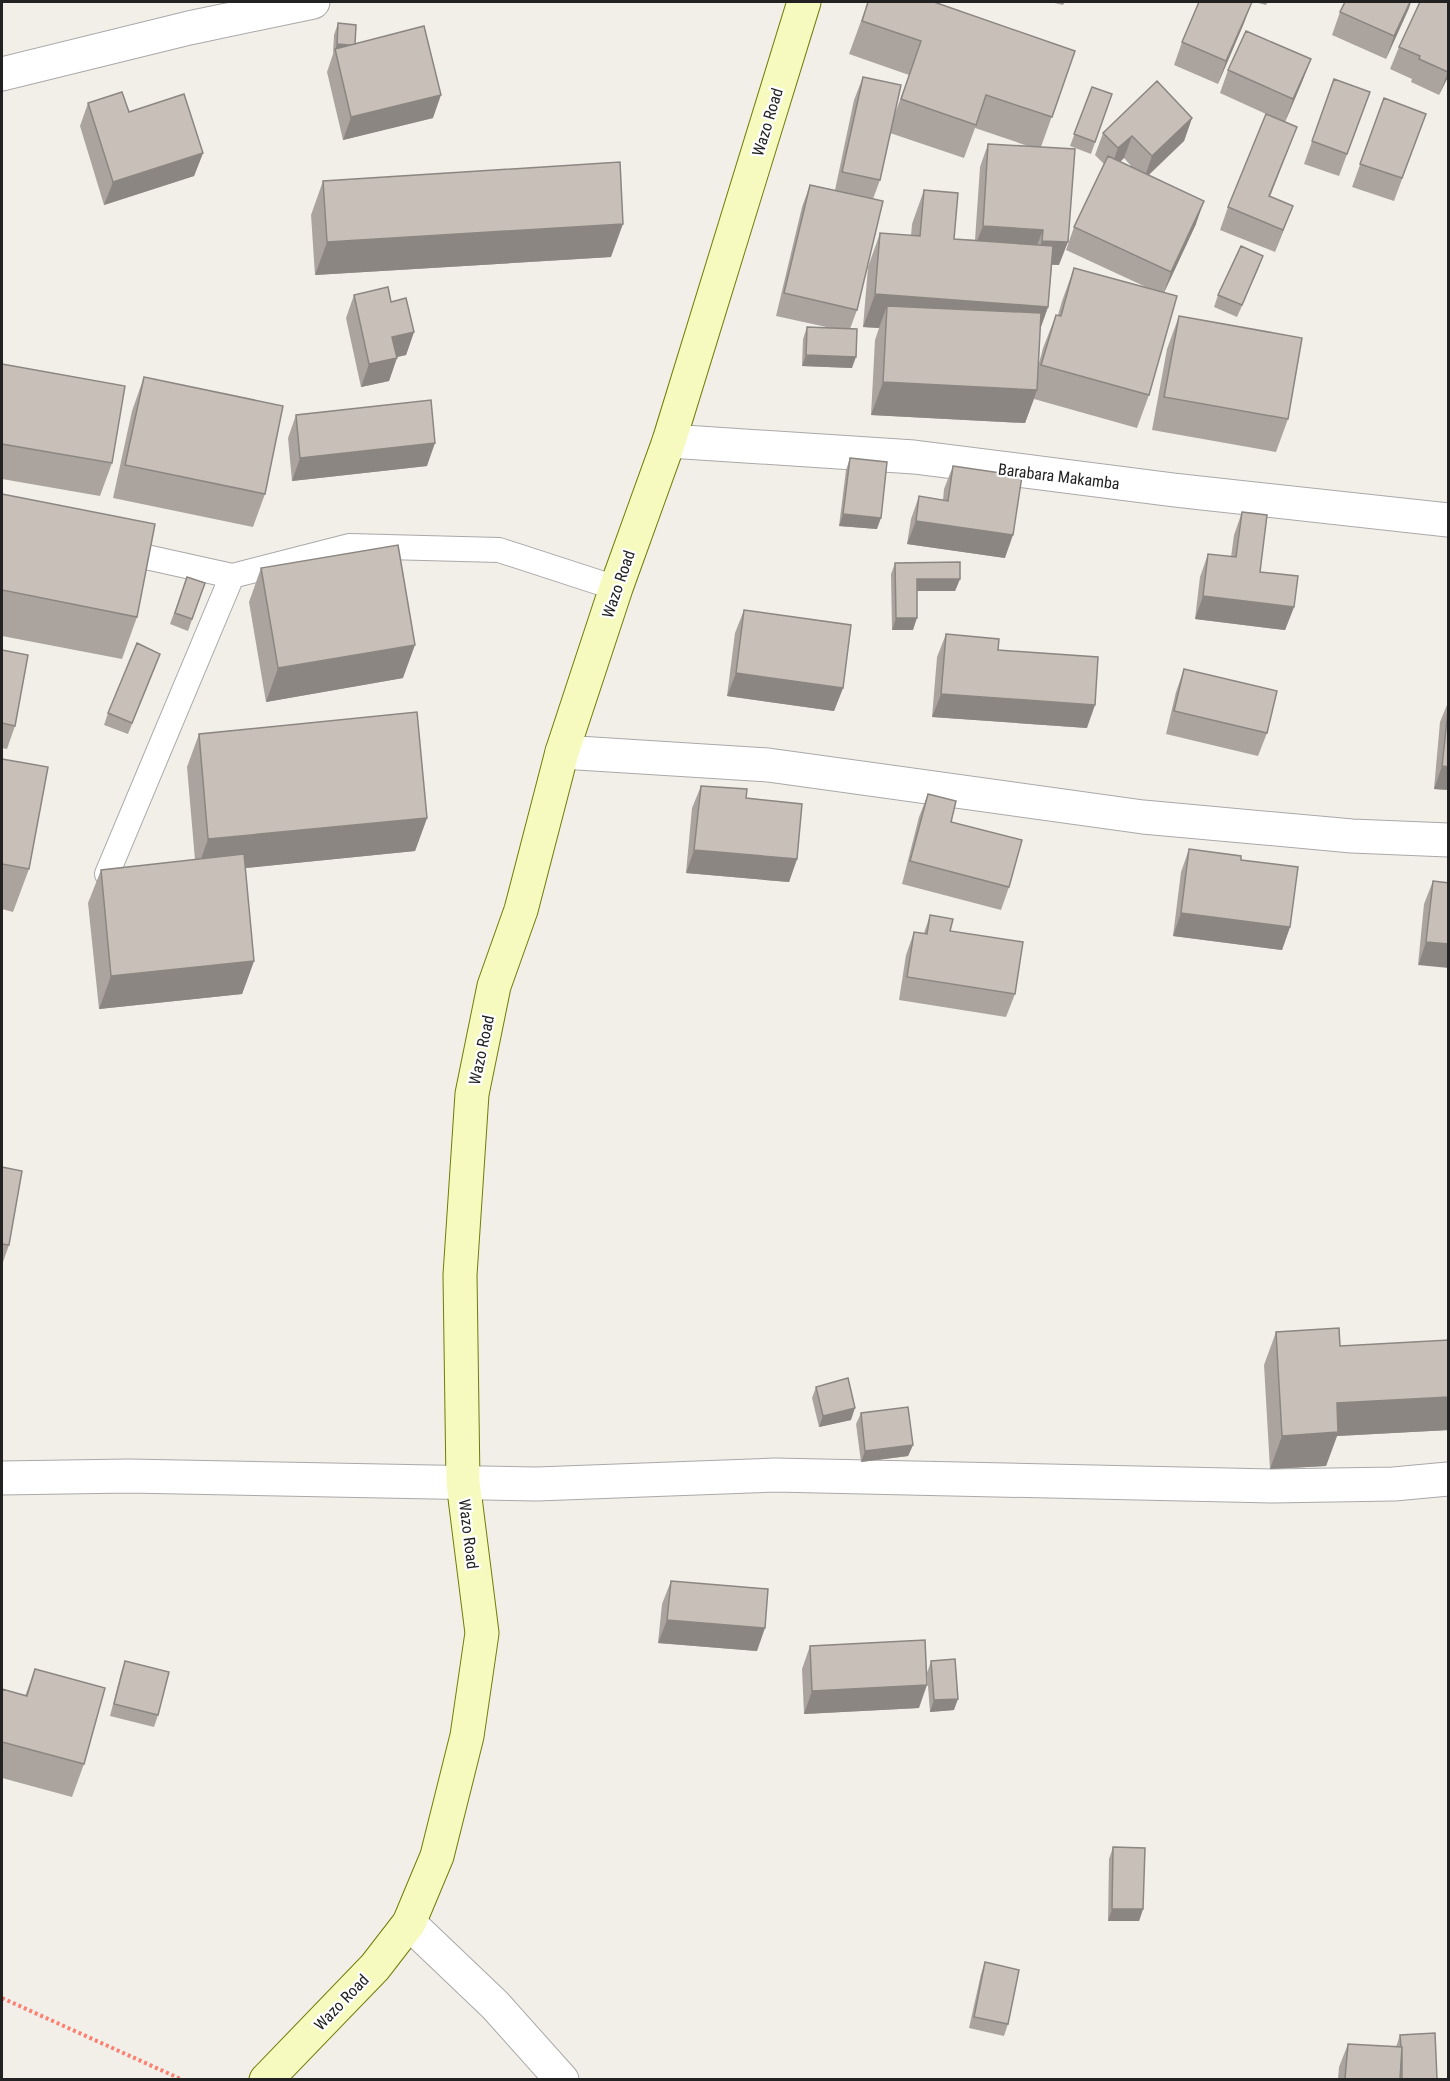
<svg xmlns="http://www.w3.org/2000/svg" width="1450" height="2081" font-family="'Roboto Condensed',sans-serif">
	<rect width="100%" height="100%" fill="#f2efe9"/>
	<g fill="none" stroke-linecap="round" stroke-linejoin="round">
		<defs>
			<path id="service" d="M119,551L232,576L349,546L499,550L616,588
				M107,874L232,576"/>
			<path id="minor" d="M2,74L189,28L313,2
				M669,441L914,457L1174,490L1448,520
				M562,752L768,765L1143,817L1352,836L1448,840
				M2,1478L129,1476L537,1484L775,1475L1272,1486L1394,1484L1448,1479
				M409,1923L495,2005L562,2080"/>
			<path id="secondary" d="M266,2080L375,1967L409,1923L437,1856L467,1736L482,1633L463,1482L460,1275L472,1094L494,986L521,910L562,752L616,588L669,441L804,2"/>
		</defs>
		<!-- service casing -->
		<use href="#service" stroke="#a9a9a9" stroke-width="26"/>
		<!-- minor casing -->
		<use href="#minor" stroke="#a9a9a9" stroke-width="35"/>
		<!-- secondary casing -->
		<use href="#secondary" stroke="#707d05" stroke-width="35"/>
		<!-- path -->
		<path stroke="#fa8072" stroke-width="4" stroke-dasharray="3 3" stroke-linecap="butt" d="M2,1998L183,2080"/>
		<!-- service -->
		<use href="#service" stroke="#fff" stroke-width="24"/>
		<!-- minor -->
		<use href="#minor" stroke="#fff" stroke-width="33"/>
		<!-- secondary -->
		<use href="#secondary" stroke="#f7fabf" stroke-width="33"/>
	</g>
	<!-- wall -->
	<path fill="#aba49e" fill-rule="evenodd" d="M868,2L1075,51L1041,147L1059,265H1052L1048,307L1040,330L1038,367L1043,348L1056,315H1058L1062,301L1074,268L1146,287L1066,250L1074,227L1104,164L1095,155L1103,133L1192,118L1184,141L1149,175L1196,224L1164,292L1149,395L1137,428L1034,399L1025,423L871,415L875,340L879,328L863,327L868,267L880,233L911,236L912,224L924,190L954,239L975,240L980,167L988,144L1028,146L975,128L964,158L890,133L880,180L873,199L857,310L850,329L852,368L802,366L803,339L807,327L831,328L776,316L802,207L810,185L835,190L854,100L863,77L892,122L909,75L849,54ZM1124,158L1132,167L1120,162Z
		M1050,2H1065L1063,5Z
		M1254,2H1268L1266,5Z
		M1449,2V75L1439,95L1411,82L1412,79L1390,69L1399,47Z
		M1409,8L1386,59L1332,35L1340,12Z
		M338,23L355,44L433,118L343,140L327,72L333,54L334,35Z
		M1244,23L1218,84L1174,65L1182,42Z
		M1311,59L1302,82L1285,122L1288,150L1270,197L1284,229L1275,252L1220,230L1228,207L1281,121L1220,93L1228,70Z
		M1334,79L1370,92L1339,176L1304,164Z
		M1092,87L1112,94L1091,154L1070,146Z
		M1384,98L1426,114L1394,201L1352,187Z
		M88,103L129,112L203,153L194,176L104,205L80,126Z
		M323,181L611,257L315,275L311,215Z
		M1263,256L1237,317L1214,307L1218,295Z
		M354,295L414,332L406,355L397,357L389,381L361,387L346,318Z
		M1179,316L1288,419L1276,452L1152,430L1167,349Z
		M2,364L112,463L100,496L2,479Z
		M144,377L265,494L253,527L113,498L132,411Z
		M296,415L427,466L292,481L288,438Z
		M850,458L877,529L839,526L846,470Z
		M953,466L1005,558L907,544L911,519L919,496L943,500L944,489Z
		M2,494L137,617L122,659L2,636Z
		M1242,512L1260,572L1294,607L1285,630L1195,619L1200,577L1208,554L1231,557L1234,535Z
		M895,563L960,579L955,591H917L913,630H892L891,574Z
		M261,568L403,678L266,702L249,602Z
		M187,577L205,583L188,631L170,624Z
		M744,610L843,688L834,711L727,696L735,633Z
		M946,634L998,650L1087,728L932,717L937,657Z
		M2,650L15,726L7,749L2,748Z
		M156,665L128,734L104,725L108,713Z
		M1184,669L1267,733L1258,756L1166,734L1176,692Z
		M1449,700V790L1434,789L1440,722Z
		M199,734L427,818L415,851L245,868L254,961L242,994L99,1009L88,903L101,870L195,860L187,767Z
		M2,759L29,869L13,912L2,909Z
		M701,786L746,798L797,859L789,882L686,873L692,808Z
		M928,794L951,822L1009,887L1001,910L902,884L919,817Z
		M1189,849L1241,860L1290,927L1282,950L1173,936L1181,872Z
		M1433,881L1449,883L1418,965L1424,904Z
		M930,915L950,931L1015,994L1006,1017L899,1000L906,955L914,932L924,933Z
		M2,1167L9,1245L2,1265Z
		M1276,1332L1340,1346L1449,1340V1430L1337,1436L1326,1466L1270,1469L1264,1365Z
		M816,1387L851,1420L819,1427L812,1398Z
		M861,1413L913,1445L908,1456L861,1462L856,1424Z
		M671,1581L757,1651L658,1643L662,1604Z
		M810,1646L919,1708L804,1714L802,1669Z
		M125,1661L158,1715L154,1727L110,1716L121,1673Z
		M931,1661L954,1710L930,1712L927,1673Z
		M35,1669L84,1764L72,1797L2,1778V1689L25,1696Z
		M1113,1847L1143,1909L1139,1921H1108L1109,1859Z
		M985,1962L1008,2024L1004,2036L969,2028L981,1974Z
		M1400,2035L1437,2079H1338L1339,2067L1348,2044L1396,2047Z"/>
	<!-- shaded-wall -->
	<path fill="#8b8681" d="M1252,2L1244,23L1218,84L1226,61Z
		M1410,2H1411L1409,8L1386,59L1394,36Z
		M337,44L355,46L335,50Z
		M1311,59L1302,82L1285,122L1293,99Z
		M1449,70V75L1439,95Z
		M441,95L433,118L343,140L351,117Z
		M1192,118L1184,141L1144,179L1152,156Z
		M1297,127L1288,150L1260,219L1269,196Z
		M1132,136L1124,158L1110,171L1118,148Z
		M203,153L194,176L104,205L113,182Z
		M1204,201L1196,224L1163,295L1171,272Z
		M1293,206L1275,252L1283,230Z
		M623,224L611,257L315,275L327,242Z
		M983,226L1043,230L1034,253L974,249Z
		M1042,241L1068,242L1059,265L1034,263Z
		M1263,256L1259,267L1237,317L1242,305Z
		M875,294L1048,307L1036,340L887,306L879,328L863,327Z
		M414,332L406,355L384,360L392,337Z
		M806,355L856,357L852,368L802,366Z
		M397,358L389,381L361,387L369,364Z
		M883,382L1037,390L1025,423L871,415Z
		M435,443L427,466L292,481L300,458Z
		M843,514L881,518L877,529L839,526Z
		M916,521L1013,535L1005,558L907,544Z
		M917,579H960L955,591H913Z
		M1203,596L1294,607L1285,630L1195,619Z
		M896,618H917L913,630H892Z
		M415,645L403,678L266,702L278,668Z
		M736,673L843,688L834,711L727,696Z
		M941,694L1095,705L1087,728L932,717Z
		M1442,766L1449,767V790L1434,789Z
		M427,818L415,851L196,873L208,839Z
		M694,850L797,859L789,882L686,873Z
		M1181,913L1290,927L1282,950L1173,936Z
		M1426,942L1449,944V968L1418,965Z
		M254,961L242,994L99,1009L111,976Z
		M1449,1397V1430L1337,1436L1326,1466L1270,1469L1282,1436L1337,1403Z
		M855,1408L851,1420L819,1427L823,1416Z
		M913,1445L908,1456L861,1462L865,1451Z
		M667,1620L765,1628L757,1651L658,1643Z
		M927,1685L919,1708L804,1714L812,1691Z
		M958,1699L954,1710L930,1712L934,1700Z
		M1112,1909H1143L1139,1921H1108Z"/>
	<!-- building -->
	<path fill="#c7bfb8" stroke="#8b8681" stroke-width="1.5" d="M868,2H934L1075,51L1052,117L986,95L976,125L901,99L921,41L862,21Z
		M1199,2H1252L1226,61L1182,42Z
		M1345,2H1410L1394,36L1340,12Z
		M1420,2H1449L1448,72L1419,59L1420,56L1399,47Z
		M338,23L356,25L355,44L349,45L337,44Z
		M424,26L441,95L351,117L335,49Z
		M1246,31L1311,59L1293,99L1228,70Z
		M863,77L901,85L880,180L842,172Z
		M1334,79L1370,92L1347,154L1312,141Z
		M1157,81L1192,118L1152,156L1132,136L1118,148L1103,133Z
		M1092,87L1112,94L1095,142L1074,134Z
		M122,92L129,112L184,94L203,153L113,182L88,103Z
		M1384,98L1426,114L1402,178L1360,164Z
		M1266,114L1297,127L1269,196L1293,206L1283,230L1228,207Z
		M988,144L1075,149L1068,242L1042,241L1043,230L983,226Z
		M1108,156L1204,201L1171,272L1074,227Z
		M620,162L623,224L327,242L323,181Z
		M810,185L883,201L857,310L784,293Z
		M924,190L958,193L954,239L1053,246L1048,307L875,294L880,233L920,236Z
		M1241,246L1263,256L1242,305L1218,295Z
		M1074,268L1177,296L1149,395L1041,365L1056,315L1061,316Z
		M388,287L391,302L406,298L414,332L392,337L397,358L369,364L354,295Z
		M887,306L1041,313L1037,390L883,382Z
		M1179,316L1302,338L1288,419L1164,397Z
		M807,327L857,329L856,357L806,355Z
		M2,364L125,386L112,463L2,444Z
		M144,377L283,406L265,494L125,465Z
		M431,400L435,443L300,458L296,415Z
		M850,458L887,462L881,518L843,514Z
		M953,466L1022,476L1013,535L916,521L919,496L948,501Z
		M2,494L155,524L137,617L2,590Z
		M1242,512L1267,515L1260,572L1298,576L1294,607L1203,596L1208,554L1236,557Z
		M398,545L415,645L278,668L261,568Z
		M960,562V579H917V618H896L895,563Z
		M187,577L205,583L192,619L175,613Z
		M744,610L851,625L843,688L736,673Z
		M946,634L999,639L998,650L1098,657L1095,705L941,694Z
		M137,643L160,654L132,723L108,713Z
		M2,650L28,655L15,726L2,723Z
		M1184,669L1277,691L1267,733L1174,711Z
		M1449,701V767L1442,766Z
		M417,712L427,818L208,839L199,734Z
		M2,759L48,767L29,869L2,864Z
		M701,786L747,789L746,798L802,804L797,859L694,850Z
		M928,794L956,801L951,822L1022,840L1009,887L910,861Z
		M1189,849L1241,856V860L1298,867L1290,927L1181,913Z
		M244,854L254,961L111,976L101,870Z
		M1433,881L1449,883V944L1426,942Z
		M930,915L953,919L950,931L1023,942L1015,994L907,977L914,932L927,934Z
		M2,1167L22,1171L9,1245L2,1244Z
		M1339,1328L1340,1346L1449,1340V1397L1337,1403L1338,1432L1282,1436L1276,1332Z
		M848,1378L855,1408L823,1416L816,1387Z
		M908,1407L913,1445L865,1451L861,1413Z
		M671,1581L768,1589L765,1628L667,1620Z
		M925,1640L927,1685L812,1691L810,1646Z
		M955,1659L958,1699L934,1700L931,1661Z
		M125,1661L169,1672L158,1715L114,1704Z
		M35,1669L105,1688L84,1764L2,1742V1689L27,1696Z
		M1113,1847L1145,1848L1143,1909H1112Z
		M985,1962L1019,1970L1008,2024L974,2017Z
		M1435,2033L1437,2079H1402V2047H1401L1400,2035Z
		M1348,2044L1402,2047L1400,2079H1345Z"/>
	<g text-anchor="middle" stroke-width="4.5" stroke-linejoin="round" paint-order="stroke">
		<!-- street labels -->
		<g font-size="16" fill="#222" stroke="#fff">
			<text transform="translate(767 122) rotate(-73)" y="6">Wazo Road</text>
			<text transform="translate(1059 476) rotate(7)" y="6">Barabara Makamba</text>
			<text transform="translate(618 584) rotate(-71)" y="6">Wazo Road</text>
			<text transform="translate(481 1050) rotate(-78)" y="6">Wazo Road</text>
			<text transform="translate(469 1534) rotate(83)" y="6">Wazo Road</text>
			<text transform="translate(341 2002) rotate(-46)" y="6">Wazo Road</text>
		</g>
	</g>
	<!-- border -->
	<rect width="1450" height="2081" fill="none" stroke="#222222" stroke-width="6"/>
</svg>
